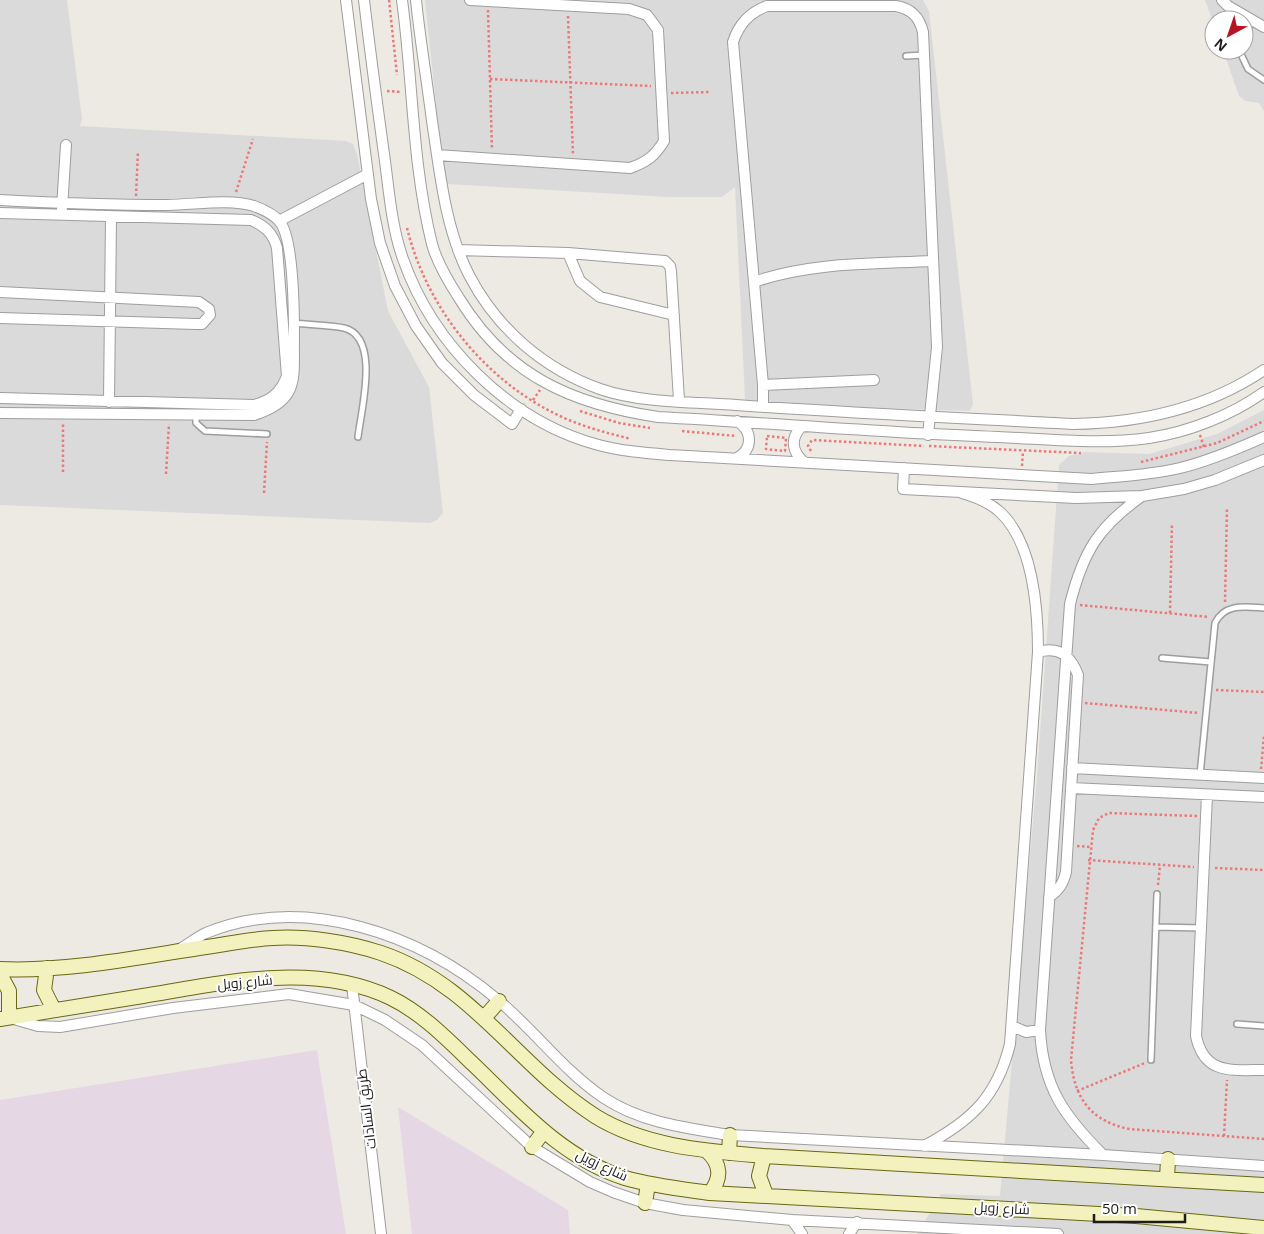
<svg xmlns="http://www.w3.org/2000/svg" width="1264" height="1234" font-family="'Open Sans',Cairo,sans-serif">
	<rect width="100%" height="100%" fill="#edeae4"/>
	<!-- residential -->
	<path fill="#dbdadb" d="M0,0H67L82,119L80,126L346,141L353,144L357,154L388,311L429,387L443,513L437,520L430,523L0,505Z
		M425,0H923L929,11L973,404L970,411L749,404L745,399L735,187L722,197H668L447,184L444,180Z
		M1205,0H1264V111L1259,103L1245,101L1239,96L1223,50H1244V20H1214V25Z
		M1264,410V1234H917L941,1194L1000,1196L1037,776L1059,465L1069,456L1085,452L1149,454L1217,434Z"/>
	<!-- industrial -->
	<path fill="#e6d7e4" d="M317,1050L346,1234H0V1100Z
		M398,1107L568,1210L570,1234H412Z"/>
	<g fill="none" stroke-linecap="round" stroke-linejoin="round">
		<defs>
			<path id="service" d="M1244,34L1253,21
				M1239,50L1248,69L1264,80
				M906,56L924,55
				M294,323C310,325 328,325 344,328C381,337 361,410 358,437
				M196,415V423L205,431L267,434
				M1162,658L1211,662
				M1200,775L1215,623C1225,603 1245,607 1264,608
				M1157,927L1201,928
				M1237,1024L1264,1026
				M1151,1060L1157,894"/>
			<path id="minor" d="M346,0L371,199L380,243L395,286L416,326L442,363L474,395L512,424L521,409
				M364,0C370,51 377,103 384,154C389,189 391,225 403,259C433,344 507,419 595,444C619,451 645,453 670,455L1092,479C1122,476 1152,475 1180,468C1209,461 1237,449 1264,437
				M402,0C413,81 412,164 432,244C437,263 448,281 459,298C506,375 571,404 658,417C772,423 884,433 998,437C1048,439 1099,445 1149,438C1189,432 1232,415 1264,392
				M416,0C420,40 427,81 432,121C440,173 445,228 469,275C497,329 544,369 600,389C640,403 694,402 736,405C848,413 961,418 1073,424C1141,423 1206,409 1264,370
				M1222,0L1228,6L1264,27
				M437,155L630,168C647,162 655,156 664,141L658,30L647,15L629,9L470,0
				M0,200C56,203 111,205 167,205C195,205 227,198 254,206C262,209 274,214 280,222C294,240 294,313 294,337C293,377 301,400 254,415L0,413
				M62,208L66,145
				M0,213L251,220C265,226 273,233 277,248L287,376C281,392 271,401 254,405L0,398
				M279,221L368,174
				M458,250L568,253L665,261L670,266L671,271L679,400
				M568,253L580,281L600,297L674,315
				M754,282C811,262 873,264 933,261
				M0,292L199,302L209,309L210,315L202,324H196L0,318
				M763,385L874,380
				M109,402L111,217
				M763,407V385L733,42C739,24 749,13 767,6H896C912,9 919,17 923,32L937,347L928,435
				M801,427C790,439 792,452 804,462
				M737,458C753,449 753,431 737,421
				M904,468L903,489L1076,498L1142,496L1184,489L1215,480L1264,460
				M1038,652C1059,646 1071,656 1078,675L1066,872C1063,884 1059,890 1049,897
				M1072,768L1264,778
				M1071,788L1264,797
				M1207,795L1196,1036C1204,1075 1232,1070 1264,1070
				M180,949C189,944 197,937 206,933C305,893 420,934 498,1000C535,1031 564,1071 604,1098C642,1123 687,1128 730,1135L1103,1155L1264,1166
				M352,985L381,1234
				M10,1018L38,1026L60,1027L173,1008L289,994L354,1005L385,1020L422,1045L532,1147L590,1182L613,1192L645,1203L683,1210L792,1220L1058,1234
				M1012,1026L1026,1032L1040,1030
				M924,1146C971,1121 997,1097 1010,1044L1038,652C1038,609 1033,543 1000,512C989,502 976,497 962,493
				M1103,1155C1064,1116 1043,1087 1040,1030L1070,604C1083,552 1098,527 1142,496
				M792,1220L802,1234
				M849,1234L857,1222"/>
			<path id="secondary" d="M47,968L44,990L54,1010
				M0,969C65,972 135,958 199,948C224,945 249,939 273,938C307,936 348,942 381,953C473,984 517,1066 595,1116C645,1147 706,1151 764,1156L1264,1185
				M0,974L9,991V1017
				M484,1018L499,1001
				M0,1019C48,1011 96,1004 143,996C222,983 314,961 391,998C422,1013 448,1040 473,1064C519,1108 562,1158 625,1178C653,1186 681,1189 710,1193L1136,1216L1264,1228
				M532,1147L544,1131
				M707,1151C721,1164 722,1178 710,1193
				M729,1153L730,1135
				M764,1156L759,1176L766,1195
				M1167,1179L1168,1159
				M645,1203L648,1184"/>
		</defs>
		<!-- service casing -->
		<use href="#service" stroke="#9e9e9e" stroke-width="8"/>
		<!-- minor casing -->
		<use href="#minor" stroke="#9e9e9e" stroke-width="12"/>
		<!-- secondary casing -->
		<use href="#secondary" stroke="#676910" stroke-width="16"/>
		<!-- path -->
		<path stroke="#eb7978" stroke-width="2.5" stroke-dasharray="2.5 2.5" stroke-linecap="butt" d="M389,0L397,75
			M488,10L492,150
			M568,16L573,155
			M490,79L651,86
			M387,91L401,92
			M671,93L709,92
			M236,192L253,139
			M136,196L138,151
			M407,228C427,309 486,382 562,417C584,427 607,433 631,439
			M533,400L540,390
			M580,411L619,423L650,428
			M682,431L736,436
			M1200,435L1204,447
			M767,436L786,438L785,451L766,449Z
			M929,446L1081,453
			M811,451L808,446L812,440L924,446
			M1141,462L1217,443L1264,421
			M1022,466L1023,451
			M63,472V424
			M166,474L169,424
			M264,493L267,442
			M1225,602L1227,508
			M1080,605L1209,617
			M1170,613L1172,523
			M1216,690L1264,692
			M1085,703L1199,713
			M1261,769L1264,736
			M1197,816L1109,813L1099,818L1093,830L1071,1060C1074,1097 1090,1121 1129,1129L1264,1139
			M1077,846L1091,847
			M1088,860L1194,867
			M1215,868L1264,870
			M1158,885L1160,865
			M1077,1091L1145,1063
			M1224,1136L1227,1080"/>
		<!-- service -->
		<use href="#service" stroke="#fff" stroke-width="5"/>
		<!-- minor -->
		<use href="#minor" stroke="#fff" stroke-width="10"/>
		<!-- secondary -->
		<use href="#secondary" stroke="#f3f1bd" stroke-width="14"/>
	</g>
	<g text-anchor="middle" stroke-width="4" stroke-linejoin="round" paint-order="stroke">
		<!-- street labels -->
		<g font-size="14" fill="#1d1d1d" stroke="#fff">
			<text transform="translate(245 982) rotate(-5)" y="5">شارع زويل</text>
			<text transform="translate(366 1109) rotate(-97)" y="5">طريق السادات</text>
			<text transform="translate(602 1165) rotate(25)" y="5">شارع زويل</text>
			<text transform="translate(1002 1208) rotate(3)" y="5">شارع زويل</text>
		</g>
	</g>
	<!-- north arrow -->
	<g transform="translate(1229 35) rotate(220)"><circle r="24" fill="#ffffff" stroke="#a5a5a5"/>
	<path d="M0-4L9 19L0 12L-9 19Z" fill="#b71423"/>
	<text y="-8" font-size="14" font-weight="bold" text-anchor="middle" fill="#1d1d1d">N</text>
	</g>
	<!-- scale -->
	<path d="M1094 1214v8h91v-8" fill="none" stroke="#1d1d1d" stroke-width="2.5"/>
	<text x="1102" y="1214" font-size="15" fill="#1d1d1d" stroke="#ffffff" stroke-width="4" paint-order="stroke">50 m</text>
</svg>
